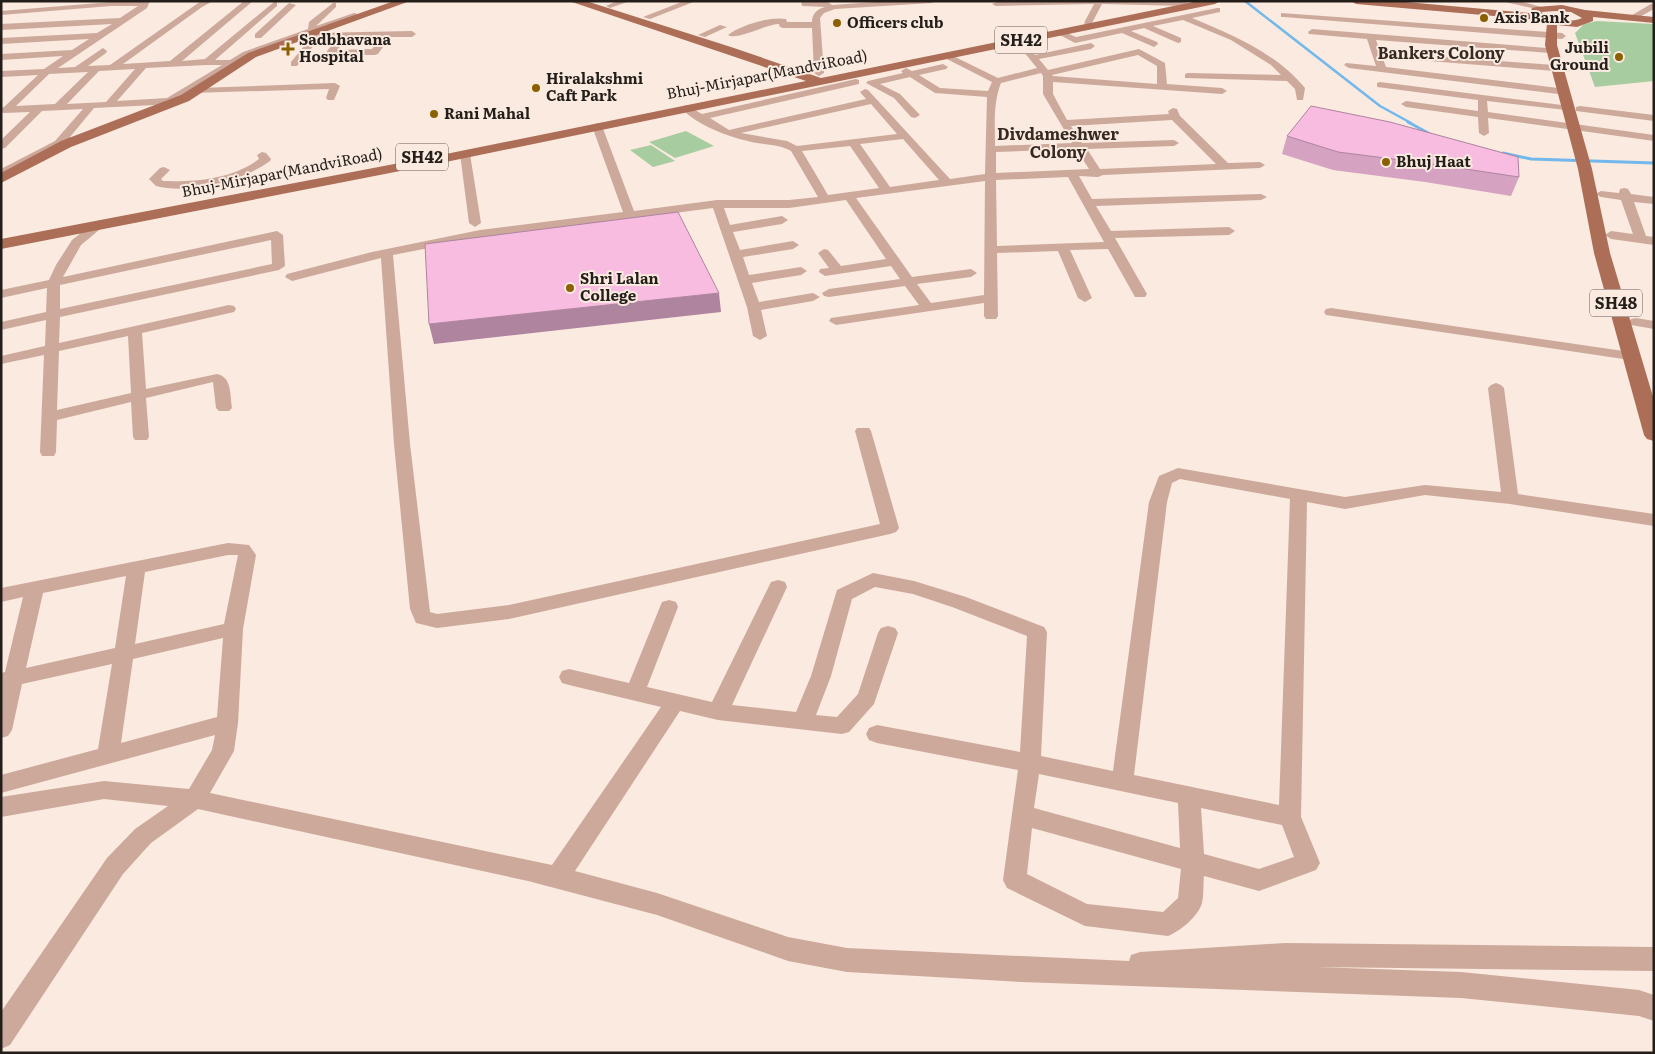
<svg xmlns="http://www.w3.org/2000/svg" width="1655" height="1054" font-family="Literata,serif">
	<rect width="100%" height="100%" fill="#faeadf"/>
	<!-- green -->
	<path fill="#a7cca0" d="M1597,21L1654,24V81L1595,87L1575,33L1584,24Z
		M686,131L714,146L675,158L649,142Z
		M651,145L675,161L653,167L630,150Z"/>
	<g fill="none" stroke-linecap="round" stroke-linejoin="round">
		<!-- stream-far1 -->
		<path stroke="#73b8ec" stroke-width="2.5" d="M1245,1L1380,106L1411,123"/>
		<!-- stream -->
		<path stroke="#73b8ec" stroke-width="3" d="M1408,122L1430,134
			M1503,153L1531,159L1654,163"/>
		<!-- minor -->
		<path fill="#cda99c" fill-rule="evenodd" d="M150,1L147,8L58,68L75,67L103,48L107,51L106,53L88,66L110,65L201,1H213L202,7L123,64L170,61L244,1H253L182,61L205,59L274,2H277V6L215,60H230L243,52L308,29L309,22L333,3H336V7L316,26L354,13L361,15L313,33L412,31L416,34L412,37H390L378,54L375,55H327V51L338,38H320L297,66H291V62L310,39L306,36L249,56L199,88L335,83L340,86L334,100H328L326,98L329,89L191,93L160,108L155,105L94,108L70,137L72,139L71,141L1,177V169L55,141L83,109L42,111L5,148L1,149V140L30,112L4,113L1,112V108L4,107L38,75L1,77V71L44,69L63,56L1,60V54L72,50L89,39L1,44V38L97,33L112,24L1,30V24L120,18L138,6H111L1,15V11L111,2ZM381,37L372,49L337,50L348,38ZM207,65H222L167,98L117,101L146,68ZM135,69L106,102L67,104L99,71ZM88,72L55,104L16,106L49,74Z
			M617,1H630L610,8L606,6Z
			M684,1H696L650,19L643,17Z
			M801,1L828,2L832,5L889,1H936L932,3L835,9L824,13L820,18L824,73L819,76L814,73L812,28H783L780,27L779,24C766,24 736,41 728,35C740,25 771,16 786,19L787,22H812C812,14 817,9 825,7L802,6Z
			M1010,1H1173L1185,2L1189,4L1185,6L1102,4L1092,23L1088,26L1084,23L1094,4L996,6L992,4L996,2Z
			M1501,1H1519L1545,8L1541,10Z
			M289,3L296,5L261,38H255V34Z
			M1651,4H1654V9L1634,20L1627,18Z
			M1217,8H1220V12L1192,18C1233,35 1276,53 1305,88L1303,100H1297L1295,89L1287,81L1185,78V74L1188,73L1281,75L1271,65L1231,40L1183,20L1153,26L1181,38V42L1178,43L1144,28L1131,31L1157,42L1158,44L1154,47L1122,33L1075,43L1056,33L1060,30L1076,37Z
			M1281,13L1562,33L1566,36L1562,39L1284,17H1281Z
			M720,25L727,27L705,37L698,35Z
			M1312,29L1547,48L1550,49V53L1376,40L1386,67L1558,88L1563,91L1558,94L1349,68L1344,65L1346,63L1376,66L1367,39L1309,34L1308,32Z
			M1019,38L1022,39L1035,55L1091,43L1095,46L1091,49L1039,59L1048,70L1139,49L1165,63L1167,84L1222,88L1227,91L1222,94L1053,82V94L1067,120L1169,114L1168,111L1173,108L1177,109L1180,116L1228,163L1260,162L1265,165L1260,168L1103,175L1098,177L1079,176L1092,199L1261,194L1267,197L1261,200L1096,206L1111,231L1229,227L1235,231L1229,235L1115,238L1147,294L1145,297H1135L1108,249L1070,250L1092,298L1085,302L1078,298L1058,251L997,253L998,316L996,319H986L984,316V303L836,325L829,321L831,318L919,305L905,286L829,297L824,296L822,293L829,289L900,279L891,266L825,276L819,272L820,269L829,268L818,253L824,249L828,250L841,266L886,259L846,200L789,208H724L730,225L782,216L788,220L782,224L733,232L740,250L793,241L799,245L793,249L743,257L749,275L801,267L807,271L801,275L752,283L759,302L813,293L820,297L813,301L761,310L767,336L760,340L753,336L747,307L713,208L480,238L393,255L410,444L430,612L437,614L509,605L880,524L855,431L857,428H869L871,431L899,528L896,532L890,534L509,619L437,628L416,623L410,609L394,444L381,258L292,281L285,277L287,274L372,252L480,230L623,212L592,126L597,123L602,126L634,211L717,200H789L818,197L791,151C781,145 769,145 757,143C734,139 697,126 681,108L686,105L702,114L856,79L859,80V84L710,118L729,130L866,99L860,92L865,89L868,90L950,179L985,174L987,97L935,93L910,77L880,84L900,94L920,115L915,118L911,117L894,98L866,83L868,81L903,73L901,71L906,68L912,71L943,64L948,67L946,69L919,75L940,88L988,91L992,82L941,56L946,53L949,54L998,78L1037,68L1015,41ZM1138,55L1157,66V84L1053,76L1052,75ZM1041,73L1043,76V94L1072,143L995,146C995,124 993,103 1001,83ZM871,104L897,134L797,146L787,141L741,133ZM1172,120L1216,164L1100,169L1087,149L1174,146L1179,143L1174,140L1082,143L1071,126ZM903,139L939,180L890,187L860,144ZM850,146L879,188L828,195L802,151ZM1076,149L1089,169L996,173V152ZM1068,177L1104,242L997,246L996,180ZM985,181L984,295L931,303L917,284L971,277L977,273L971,269L912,277L856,198Z
			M1420,55L1567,66L1572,69L1567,72L1417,60L1415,58Z
			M1380,82L1562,105L1566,106V110L1487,101L1488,112L1654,135V141L1488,118L1489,133L1484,136L1479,133L1478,117L1406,107L1401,104L1406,101L1478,111V100L1377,87V83Z
			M1580,106L1654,115V121L1576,111V107Z
			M465,151L470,154L481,223L475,227L469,223L460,154Z
			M262,152L266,153L271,159L270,161C243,181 189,195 156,186L149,179L160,168L164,167L170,170L161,179L163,181C196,182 232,179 259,159L257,155Z
			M1624,188L1628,189L1631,194L1654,197V204L1634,202L1646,236L1654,237V245L1611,239L1605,235L1611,231L1633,234L1621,200L1601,197L1595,194L1601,191L1619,193L1620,189Z
			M99,221L105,225L81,245L63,277L277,231L283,235L285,266L279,270L60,317L59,343L229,305L234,306L236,309L234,312L142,333L146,389L217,374C232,377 230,395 232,408L229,411H219L216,408L213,382L146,398L149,437L147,440H135L133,437L131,402L57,420L56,452L54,456H42L40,452L44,355L1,364V356L45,346L46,320L1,330V322L46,312L47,288L1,298V290L49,280L56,265L72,240L95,222ZM271,240L272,264L60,309V285ZM128,336L131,393L57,410L59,351Z
			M1331,308L1630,352L1635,353L1637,356L1635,359L1630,360L1326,315L1324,312L1326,309Z
			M1636,318L1654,321V329L1631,325L1629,322L1631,319Z
			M1496,383L1501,385L1504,388L1518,494L1654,514V526L1510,504L1425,495L1345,509L1307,502L1301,817L1320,863L1316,870L1259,891L1204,876C1203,884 1204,895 1202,903C1198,917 1180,931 1168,936L1085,926L1007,888L1003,880L1018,770L877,743L869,740L866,734L869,728L877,725L1020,752L1027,636L952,607L913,594L875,587L852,599L831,676L816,715L837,717L858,694L878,633L881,628L888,626L895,628L898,633L874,704L849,732L842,734L718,720L680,711L575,871L657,893L788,937L847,948L1129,961L1131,955L1140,952L1285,943L1654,947V971L1316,967L1461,972L1639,990L1654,995V1021L1639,1016L1461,998L1022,982L847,972L788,961L657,915L528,881L198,809L151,843L123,874L10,1045L1,1049V1012L107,858L135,829L168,806L104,799L1,817V797L104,781L189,789L212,750L215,735L1,793V775L98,749L112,664L22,684L12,730L8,736L1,738V673L5,672L23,597L1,602V588L228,543L249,545L256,555L243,629L238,723L234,751L210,793L552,865L661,707L569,685L562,683L559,677L562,671L569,669L629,683L662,602L669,600L676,602L678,607L647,687L712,702L771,582L778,580L785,582L787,587L732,705L796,712L811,676L837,590L873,573L914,581L966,597L1044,627L1047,632L1041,756L1113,771L1149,502L1159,476L1178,468L1345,497L1425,485L1501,492L1488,388L1491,385ZM1180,479L1290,499L1279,805L1134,775L1167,502L1172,483ZM228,555H238L224,624L135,644L145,572ZM126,576L115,648L26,668L43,593ZM223,638L217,717L121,743L133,659ZM1039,774L1178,803L1180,848L1034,808ZM1201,808L1282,825L1294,857L1259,869L1204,854ZM1032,828L1181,869L1178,898L1163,912L1087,904L1027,874Z"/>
		<!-- major -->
		<path fill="#ad6e57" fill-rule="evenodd" d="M394,1H410L256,57L189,101L71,147L1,183V173L61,141L181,95L248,53Z
			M569,1H586L731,47L821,78L1198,1H1220L1215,4L431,165L1,249V239L431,157L806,81Z
			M1351,1H1395L1530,13L1532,8L1536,7L1562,5L1585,10L1654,17V23L1593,17V21L1577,27L1557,25V45L1592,169L1610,253L1654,400V441L1647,439L1644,435L1594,253L1578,169L1545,45L1547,23L1539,20L1356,4ZM1556,11L1571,12L1582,18C1569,24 1553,19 1541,12Z"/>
	</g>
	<!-- wall -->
	<path fill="#d5a2c2" d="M1287,136L1519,177L1511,196L1425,182L1333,170L1282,154Z"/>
	<!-- shaded-wall -->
	<path fill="#ae849e" d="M719,293L721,312L434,344L429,324Z"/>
	<!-- building -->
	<path fill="#f8bce1" stroke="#ae849e" d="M1311,106L1390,122L1518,157L1519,177L1432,164L1338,152L1287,136Z
		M678,212L719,293L429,324L425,244Z"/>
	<!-- markers -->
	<g fill="#8a6001" stroke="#faeadf" stroke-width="2">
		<circle cx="1484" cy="18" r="5"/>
		<circle cx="837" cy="23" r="5"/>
		<path d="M285.5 41.5h5v5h5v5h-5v5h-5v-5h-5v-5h5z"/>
		<circle cx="1619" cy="57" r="5"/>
		<circle cx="536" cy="88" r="5"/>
		<circle cx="434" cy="114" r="5"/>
		<circle cx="1386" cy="162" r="5"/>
		<circle cx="570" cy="288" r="5"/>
	</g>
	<g text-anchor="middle" stroke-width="4" stroke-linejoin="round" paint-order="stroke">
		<!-- far-poi labels -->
		<g font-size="15" font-weight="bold" fill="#231e1a" stroke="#faeadf" text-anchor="start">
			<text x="1494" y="23">Axis Bank</text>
			<text x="847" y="28">Officers club</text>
			<text x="299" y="45">Sadbhavana<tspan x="299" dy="17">Hospital</tspan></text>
			<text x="1609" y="53" text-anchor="end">Jubili<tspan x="1609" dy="17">Ground</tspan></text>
			<text x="546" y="84">Hiralakshmi<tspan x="546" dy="17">Caft Park</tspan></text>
			<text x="444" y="119">Rani Mahal</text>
			<text x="1396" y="167">Bhuj Haat</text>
			<text x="580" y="284">Shri Lalan<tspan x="580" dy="17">College</tspan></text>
		</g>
		<!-- far-street labels -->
		<g font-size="15" fill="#231e1a" stroke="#faeadf">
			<text transform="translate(767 75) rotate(-11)" y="5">Bhuj-Mirjapar(MandviRoad)</text>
			<text transform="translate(282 173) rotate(-11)" y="5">Bhuj-Mirjapar(MandviRoad)</text>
		</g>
		<!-- shield labels -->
		<g fill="#faeadf" stroke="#645b55" stroke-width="1">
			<rect x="995" y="26.5" width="52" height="27" rx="4"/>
			<rect x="396" y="143.5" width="52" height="27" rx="4"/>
			<rect x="1590" y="289.5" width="52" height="27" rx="4"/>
		</g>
		<g font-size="16" font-weight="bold" fill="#231e1a">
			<text x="1021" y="46">SH42</text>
			<text x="422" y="163">SH42</text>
			<text x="1616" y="309">SH48</text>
		</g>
		<!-- far-neighbourhood labels -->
		<g font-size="16" font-weight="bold" fill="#352921" stroke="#faeadf">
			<text x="1441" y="59">Bankers Colony</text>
			<text x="1058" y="140">Divdameshwer<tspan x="1058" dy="18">Colony</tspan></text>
		</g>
	</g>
	<!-- border -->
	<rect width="1655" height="1054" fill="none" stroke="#231e1a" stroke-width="5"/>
</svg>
